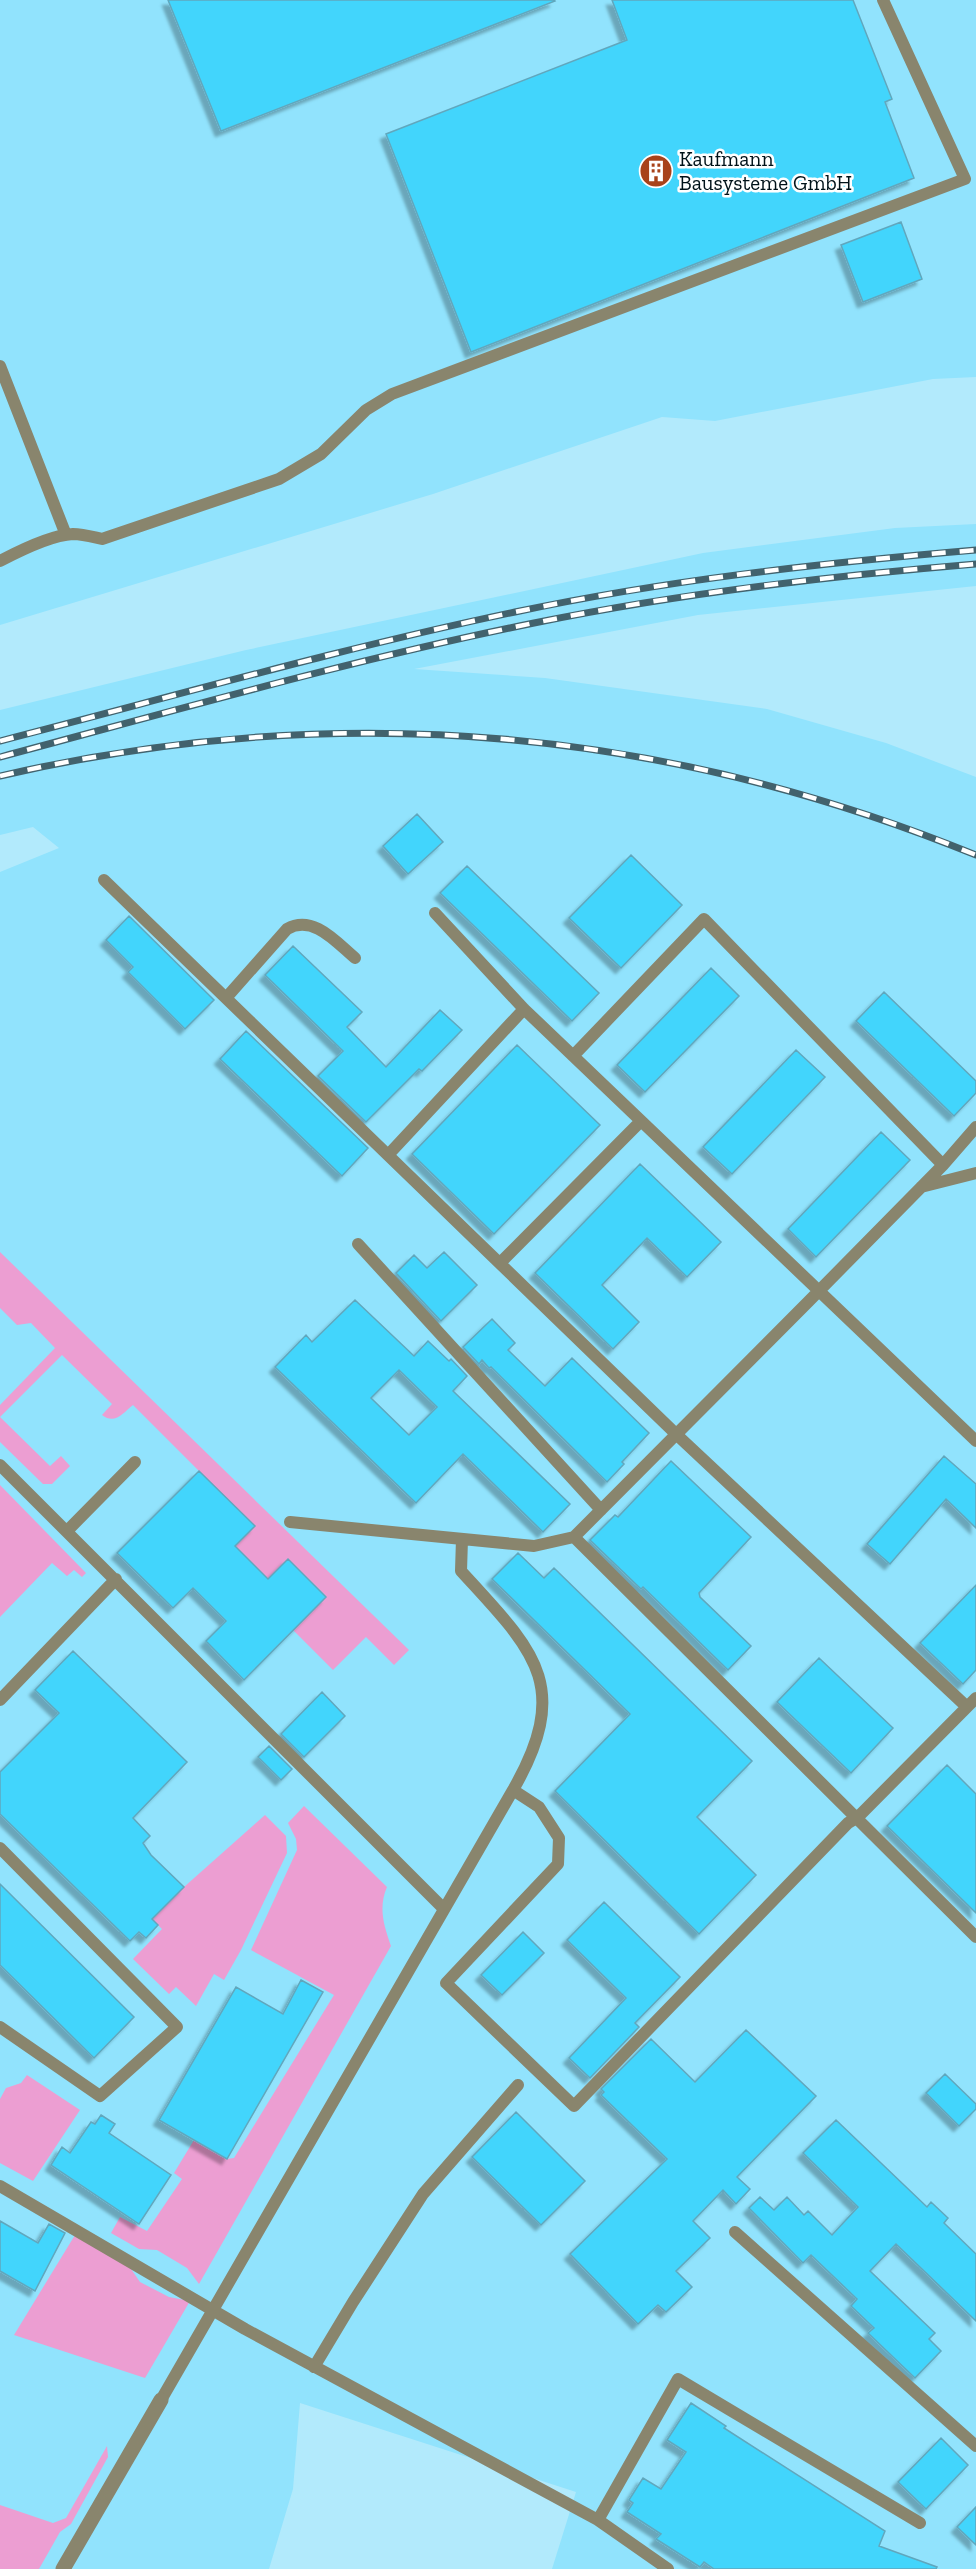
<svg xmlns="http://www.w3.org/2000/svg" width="976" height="2569" font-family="'Zilla Slab',serif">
	<defs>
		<filter id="shadow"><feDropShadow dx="-5.5" dy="5.5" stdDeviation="1.5" flood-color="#0004"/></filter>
	</defs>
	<rect width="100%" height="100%" fill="#b2eafc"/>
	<!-- built -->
	<path fill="#91e3fd" d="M0,0H976V377L933,379L715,421L662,417L433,494L0,625Z
		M976,524V586L698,615L414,669L545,678L767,709L886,743L976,777V2569H552L576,2492L300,2403L293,2489L269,2569H0V872L59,848L33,827L0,835V710L246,650L703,553L895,528Z"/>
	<!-- green -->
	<path fill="#ec9ed2" d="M0,1252L409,1650L394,1665L366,1637L333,1670L293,1630L326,1596L288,1559L268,1579L235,1546L254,1526L133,1405C123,1413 115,1425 102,1415L112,1404L62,1355L0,1417L50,1466L61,1456L70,1466L52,1484H43L0,1442V1405L55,1348L31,1323L17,1325L0,1308Z
		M0,1485L86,1573L82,1577L74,1570L67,1576L52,1563L0,1617Z
		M304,1806L387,1887C378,1908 384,1926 391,1946L199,2284L187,2268L157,2250L139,2249L111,2233L120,2217L147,2231L182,2179L174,2173L194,2140L227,2159L234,2158L334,1995L251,1950L297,1850L296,1839L288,1823Z
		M265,1815L286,1836L287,1853L241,1950L224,1980L214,1974L196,2006L176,1987L169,1994L133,1959L162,1929L152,1919L184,1887Z
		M27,2075L80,2110L33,2181L0,2163V2099L6,2088L21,2083Z
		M75,2235L129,2266L140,2282L169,2297L190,2301L145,2378L14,2335Z
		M107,2446L108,2457L71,2524L60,2532L39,2569H0V2505L53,2523L66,2518Z"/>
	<!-- building -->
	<path fill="#42d5fc" stroke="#61a7bd" stroke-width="1.5" fill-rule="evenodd" filter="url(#shadow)" d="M168,0H554L555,1L221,131Z
		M612,0H853L892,99L885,102L914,178L471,352L386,134L627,40Z
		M901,222L922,279L863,302L841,245Z
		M417,814L443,842L408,874L383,846Z
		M631,855L682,905L621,968L569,918Z
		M467,866L599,993L572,1021L440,893Z
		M129,916L214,1000L185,1029L128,972L133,967L106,940Z
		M293,946L362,1012L347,1027L386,1067L440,1010L462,1030L422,1071L419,1069L366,1122L318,1076L343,1051L265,975Z
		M711,968L739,996L645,1092L617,1065Z
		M884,992L976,1081V1093L954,1116L856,1021Z
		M246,1031L368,1148L342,1176L220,1059Z
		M517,1045L600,1125L494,1234L412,1154Z
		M796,1050L825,1077L732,1174L703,1147Z
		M881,1132L910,1160L816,1257L788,1229Z
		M640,1164L721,1242L687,1277L647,1238L602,1285L639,1322L613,1349L535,1273Z
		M444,1252L477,1285L441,1321L396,1273L414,1255L427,1268Z
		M355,1300L414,1356L428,1341L449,1361L451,1359L467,1376L453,1391L570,1504L543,1532L463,1454L416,1503L275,1367L306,1335L312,1342ZM399,1370L437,1407L409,1435L371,1398Z
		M492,1319L515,1343L508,1350L545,1386L572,1358L649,1433L622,1462L624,1464L607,1482L491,1367L489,1368L482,1360L479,1364L463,1347Z
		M944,1456L976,1484V1528L946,1499L890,1564L867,1544Z
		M671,1461L751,1537L699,1593L700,1597L751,1646L728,1670L643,1587L641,1589L590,1540L615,1515L618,1517Z
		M199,1471L255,1526L235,1546L268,1579L288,1559L326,1597L244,1680L206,1641L226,1621L193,1588L173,1608L117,1553Z
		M518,1553L544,1578L554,1568L752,1761L697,1817L756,1875L699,1934L555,1791L630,1714L492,1579Z
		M976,1585V1670L963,1684L920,1643Z
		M73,1651L187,1762L133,1818L150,1836L143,1843L151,1855L184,1887L152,1919L158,1925L146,1938L139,1932L130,1941L0,1814V1772L59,1713L35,1690Z
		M819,1658L893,1728L851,1773L777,1702Z
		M322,1692L345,1716L304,1757L281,1734Z
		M269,1746L292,1769L281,1780L258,1757Z
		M947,1765L976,1794V1913L887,1826Z
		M0,1884L134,2017L94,2058L0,1965Z
		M604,1902L680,1977L635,2023L639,2027L590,2078L569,2058L626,1998L567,1940Z
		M523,1932L544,1953L502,1995L481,1975Z
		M301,1980L323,1992L227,2159L159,2120L236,1987L283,2014Z
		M746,2030L816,2096L737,2177L750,2189L736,2204L723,2190L693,2221L710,2238L676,2271L692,2287L666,2312L658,2305L638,2324L570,2254L667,2159L601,2095L604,2092L601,2089L651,2039L695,2082Z
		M945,2074L976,2104V2109L959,2126L926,2093Z
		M516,2112L585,2181L541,2225L472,2157Z
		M101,2115L115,2124L109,2133L171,2175L139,2224L51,2165L62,2147L70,2153L91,2122L95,2124Z
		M836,2120L927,2207L931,2202L948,2218L944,2223L976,2254V2321L896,2244L870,2271L935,2333L929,2339L941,2351L915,2378L868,2333L874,2328L851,2306L857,2299L811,2255L803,2263L749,2208L760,2197L774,2210L787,2197L804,2215L808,2211L832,2235L858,2207L803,2153Z
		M0,2221L38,2243L49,2224L65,2233L35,2291L0,2271Z
		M691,2403L726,2426L724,2428L885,2531L879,2546L937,2567L936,2569H714L704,2562L700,2567L656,2539L661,2534L627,2512L633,2503L629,2500L643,2478L661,2489L686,2452L667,2440Z
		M941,2438L968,2465L926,2509L898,2482Z
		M976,2507V2545L957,2527Z"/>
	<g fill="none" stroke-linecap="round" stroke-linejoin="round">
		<!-- service -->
		<path stroke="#89856d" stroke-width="12" d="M0,366L66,535
			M0,561C19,551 52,535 73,534C83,534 93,537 102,539L279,479L321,454L366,410L392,394L965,179L883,0
			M104,880L677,1435L967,1707
			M435,913L524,1009L976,1441
			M226,998L287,929C313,914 336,942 355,958
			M573,1056L704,919L943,1165
			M389,1154L524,1009
			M921,1187L976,1173
			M358,1244L601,1510
			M500,1263L641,1121
			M0,1465L444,1909
			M290,1522L534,1546L574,1537L809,1301L943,1165L976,1127
			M67,1531L135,1462
			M574,1537L976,1937
			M0,1700L116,1579
			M513,1790L539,1807L559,1838L558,1864L446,1983L574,2106L848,1823L858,1817L976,1698
			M0,1848L177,2027L100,2096L0,2027
			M0,2186L245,2329L598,2520L668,2569
			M735,2232L976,2446
			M314,2367L353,2302L423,2194L518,2085
			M161,2400L513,1790C574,1684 532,1649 461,1571L462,1539
			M598,2520L678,2379L920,2523"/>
		<!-- minor -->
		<path stroke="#89856d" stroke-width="15" d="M63,2569L161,2400"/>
		<defs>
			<path id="rail" d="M0,741C171,697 342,648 515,612C667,580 821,563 976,550
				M0,757C177,710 355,659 534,623C681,593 828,576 976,564
				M0,776C334,699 659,726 976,855"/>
		</defs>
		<!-- rail casing -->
		<use href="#rail" stroke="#42626d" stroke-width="7"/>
		<!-- rail -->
		<use href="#rail" stroke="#fff" stroke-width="4.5" stroke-dasharray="14" stroke-linecap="butt"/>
	</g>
	<!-- icons -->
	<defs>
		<symbol id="building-disc" viewBox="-11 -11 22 22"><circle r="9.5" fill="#a8421a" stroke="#fff"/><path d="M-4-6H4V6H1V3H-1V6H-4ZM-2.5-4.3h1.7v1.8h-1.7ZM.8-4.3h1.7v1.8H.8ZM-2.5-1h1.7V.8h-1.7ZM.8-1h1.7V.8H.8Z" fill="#fff"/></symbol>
	</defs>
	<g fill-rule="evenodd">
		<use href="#building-disc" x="637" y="152" width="38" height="38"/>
	</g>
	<g text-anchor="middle" stroke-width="5" stroke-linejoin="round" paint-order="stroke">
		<!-- poi labels -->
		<g font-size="21" fill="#001219" stroke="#fff" text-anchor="start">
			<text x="679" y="166">Kaufmann<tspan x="679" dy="24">Bausysteme GmbH</tspan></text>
		</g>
	</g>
</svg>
